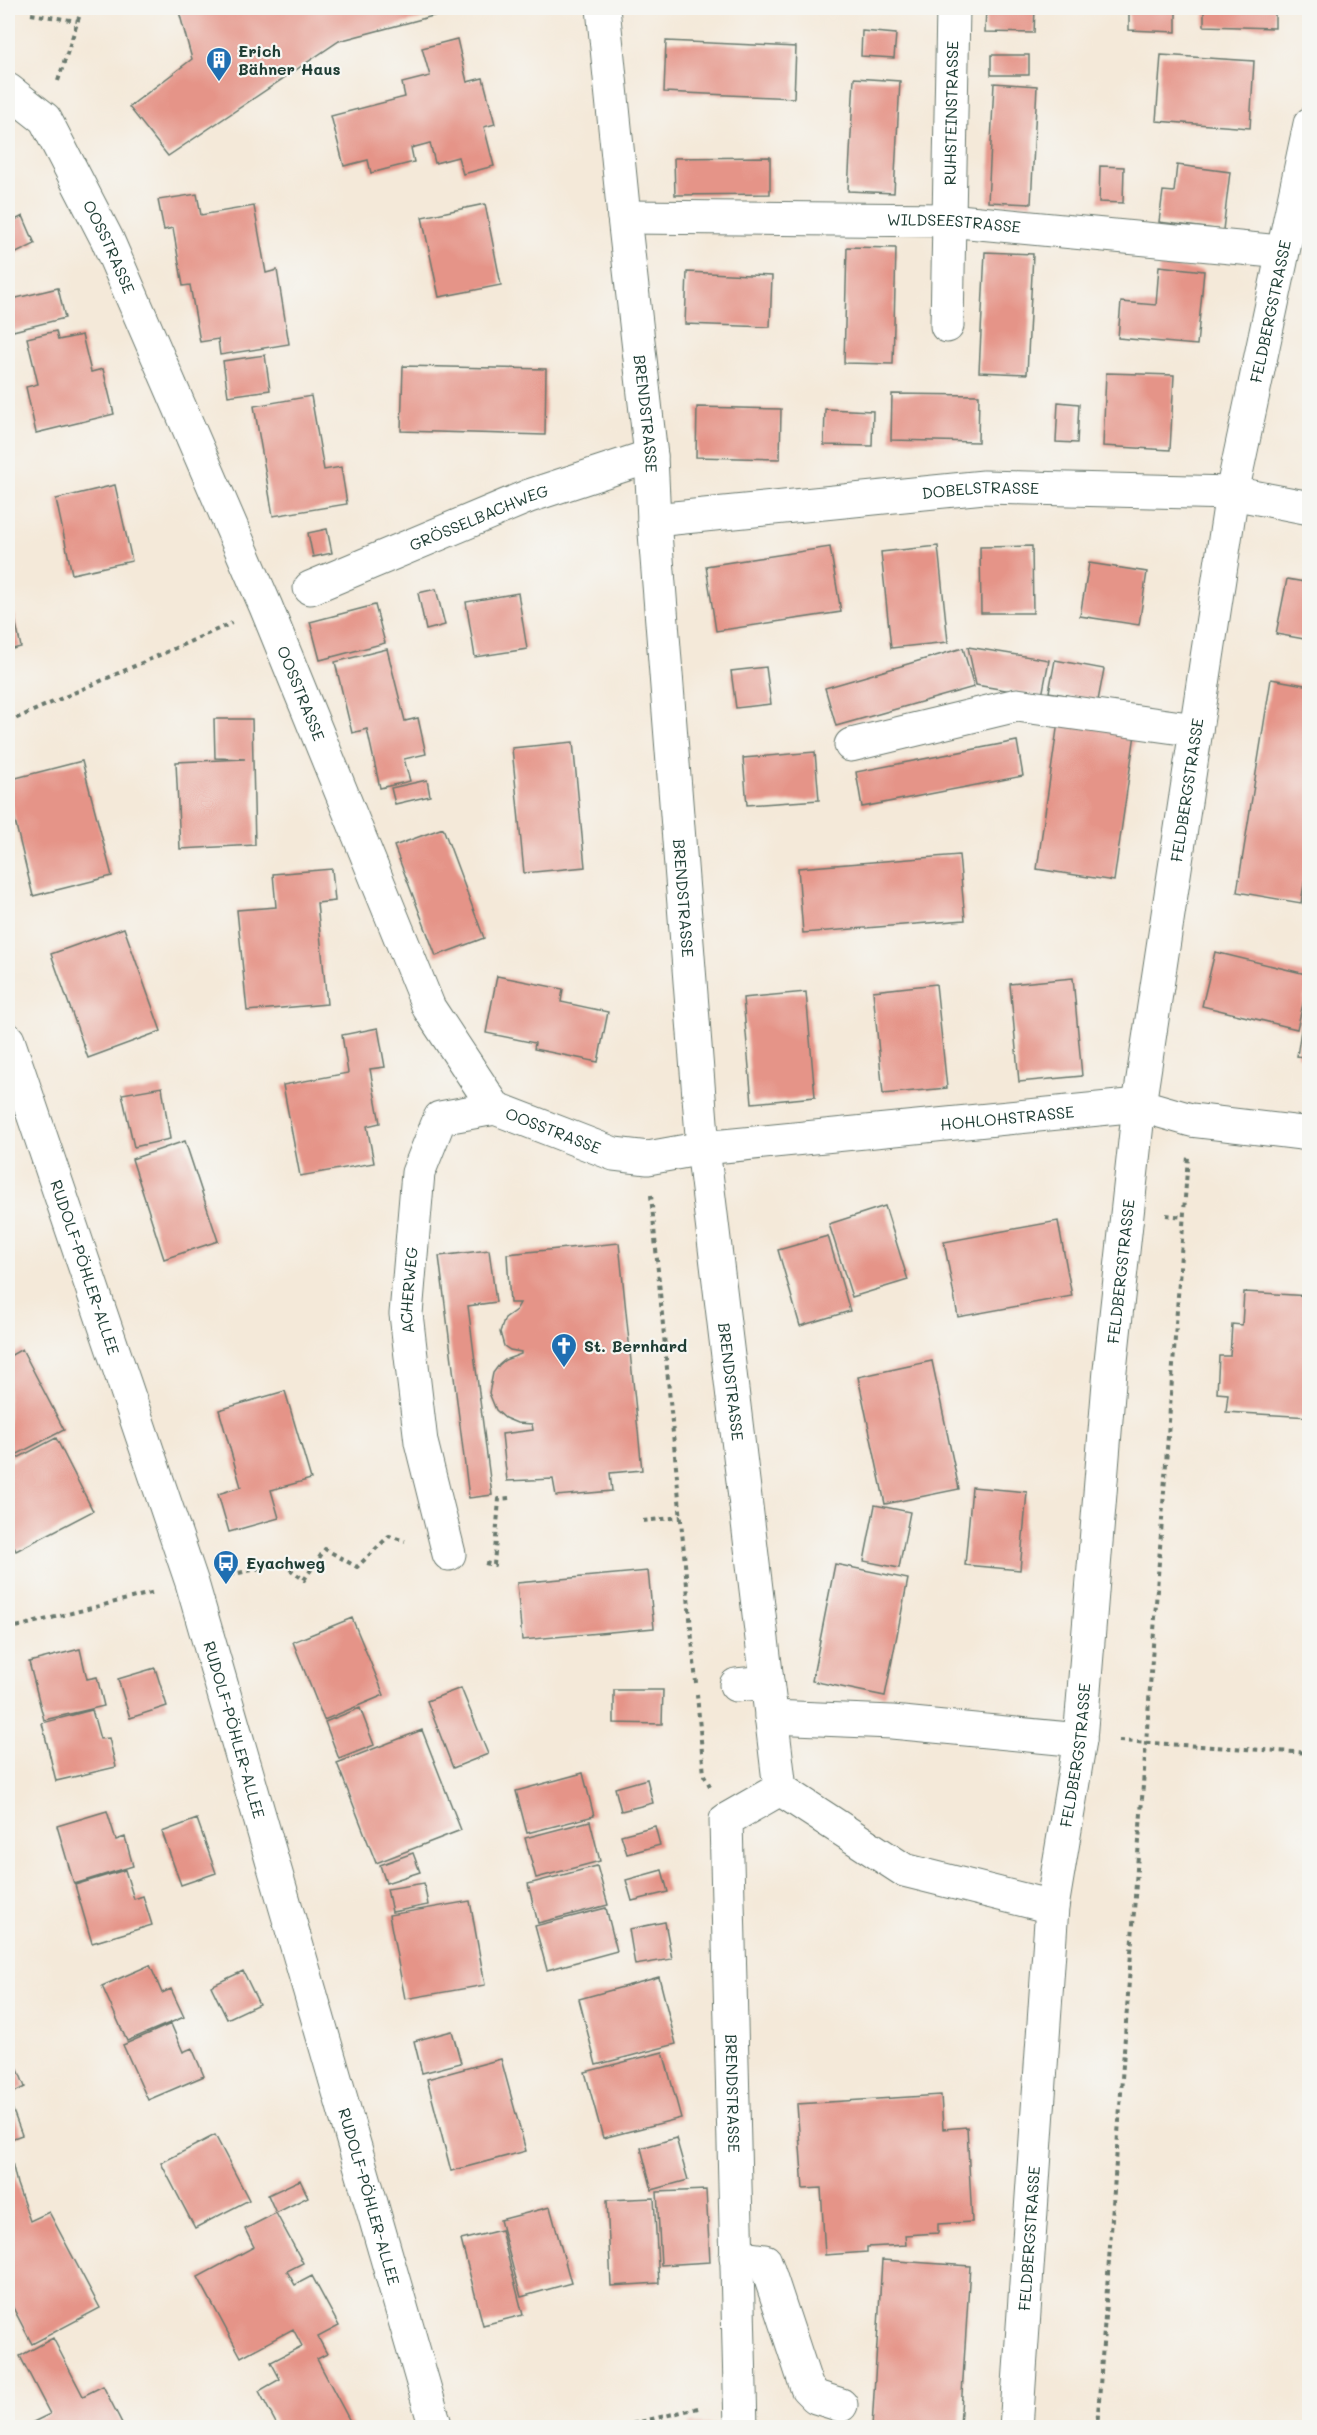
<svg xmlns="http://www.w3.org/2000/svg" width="1317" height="2435" font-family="Mali,sans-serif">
	<rect width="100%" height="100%" fill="#f6f6f2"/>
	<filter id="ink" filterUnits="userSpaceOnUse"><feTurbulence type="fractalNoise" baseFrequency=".0167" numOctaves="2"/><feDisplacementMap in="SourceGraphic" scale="12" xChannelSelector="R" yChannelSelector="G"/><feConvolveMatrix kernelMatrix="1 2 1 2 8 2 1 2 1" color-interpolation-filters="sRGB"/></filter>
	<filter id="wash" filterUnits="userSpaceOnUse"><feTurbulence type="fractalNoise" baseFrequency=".008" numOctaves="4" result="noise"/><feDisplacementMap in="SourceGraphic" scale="24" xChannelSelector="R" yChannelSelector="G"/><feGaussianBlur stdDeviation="1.35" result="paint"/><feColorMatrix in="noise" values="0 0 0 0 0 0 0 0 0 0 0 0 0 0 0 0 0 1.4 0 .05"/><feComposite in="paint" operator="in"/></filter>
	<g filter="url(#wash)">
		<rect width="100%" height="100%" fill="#f4e9d9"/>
		<g id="blocks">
			<!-- building -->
			<path fill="#e59488" d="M178,8H463L339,41L168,156L129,107L192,59Z
				M986,8H1035L1034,33L985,32Z
				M1204,8H1275V28L1204,26Z
				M1129,9L1176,10V32L1129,30Z
				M862,31L896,34L894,58L861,56Z
				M457,39L467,82L483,78L495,124L484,127L494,166L463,174L458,157L435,163L430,143L411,148L414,162L371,173L368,160L344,166L331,116L405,97L402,83L430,76L422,48Z
				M666,41L796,47L794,98L664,92Z
				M991,55H1029V75H991Z
				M1161,55L1254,61L1250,128L1156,121Z
				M854,78L900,81L894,193L848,191Z
				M994,83L1037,86L1031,204L988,202Z
				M770,157V194L675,195L674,158Z
				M1177,165L1230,172L1223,230L1159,222L1163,191L1174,192Z
				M1100,166L1124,167L1123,203L1099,202Z
				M197,194L201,215L254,206L266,273L277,270L289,344L220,355L218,339L200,342L190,285L183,286L173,228L164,230L158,200Z
				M485,204L501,285L439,297L422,217Z
				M8,215L11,222L23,216L35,244L8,257Z
				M847,247L896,248L893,364L844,363Z
				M985,252L1033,254L1027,374L979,372Z
				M1159,266L1204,271L1197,345L1118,338L1121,302L1156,305Z
				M687,272L772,276L770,327L685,324Z
				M58,288L65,318L13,331L8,300Z
				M56,331L58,340L82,335L91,372L103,369L114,414L36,433L26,387L38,384L27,338Z
				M265,355L270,390L228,396L223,361Z
				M403,366L546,369L545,435L401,431Z
				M1106,373L1174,375L1170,450L1103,446Z
				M892,394L979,395L978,442L891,440Z
				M311,396L324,470L341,467L347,504L273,516L254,406Z
				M1058,402L1079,404L1077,443L1056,442Z
				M697,407L781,409L780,459L696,457Z
				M825,409L873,411L872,446L824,445Z
				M115,485L132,561L72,574L56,499Z
				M327,529L332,553L313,557L308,533Z
				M938,546L948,642L891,648L881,552Z
				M1032,546L1033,613H981L980,547Z
				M830,547L841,612L716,631L706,566Z
				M1089,563L1147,572L1139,625L1080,616Z
				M1287,579L1310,583V640L1276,634Z
				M436,589L445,625L426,630L418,593Z
				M518,593L527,649L475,657L466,602Z
				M375,605L385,643L320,660L310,622Z
				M14,615L21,647L8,650V617Z
				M968,647L1049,660L1042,696L976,685Z
				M963,648L974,687L836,726L825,688Z
				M387,649L405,721L418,718L426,754L404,759L410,781L380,788L367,729L352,733L335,662Z
				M1055,660L1104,669L1098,701L1049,692Z
				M766,667L771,704L736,708L731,671Z
				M1271,679L1310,686V846L1301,903L1237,892Z
				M214,719H252L255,845L180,849L176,762L245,759L215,758Z
				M1058,722L1135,734L1114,881L1037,869Z
				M1017,741L1023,776L862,807L856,772Z
				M573,742L585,867L524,873L512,748Z
				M815,752L819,800L747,805L743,758Z
				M82,761L112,876L33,896L8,792V780Z
				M427,780L430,796L395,804L391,788Z
				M443,828L484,938L436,956L394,846Z
				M959,855L965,920L803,933L798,868Z
				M332,869L335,901L317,903L327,1004L247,1011L237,910L276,907L273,874Z
				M1308,872H1310V905L1303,904Z
				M124,928L161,1031L88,1058L51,954Z
				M1215,952L1310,975L1297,1029L1202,1006Z
				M497,976L563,989L561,1002L608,1012L598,1062L534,1049L535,1043L486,1033Z
				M1073,978L1082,1076L1019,1082L1010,984Z
				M936,984L947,1088L883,1094L873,991Z
				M806,992L815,1097L752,1103L743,998Z
				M1306,998L1310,999V1058L1297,1056Z
				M378,1028L385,1067L370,1069L380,1123L367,1126L374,1163L300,1176L283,1085L348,1073L342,1035Z
				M162,1087L170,1139L134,1147L122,1094Z
				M185,1141L218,1241L164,1259L132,1159Z
				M885,1206L908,1280L852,1297L829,1224Z
				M1058,1221L1072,1296L958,1317L944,1242Z
				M828,1236L850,1311L800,1326L778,1250Z
				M619,1243L642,1470L610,1473L612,1491L556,1496L553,1479L507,1481L502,1434L533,1430L532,1424L517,1423L505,1418L496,1410L489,1393L493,1373L499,1365L505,1360L521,1354V1352L510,1350L504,1346L500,1332L505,1318L516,1310L520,1303H510L507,1254Z
				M489,1250L496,1302L468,1306L492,1495L469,1498L439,1256Z
				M1244,1292L1310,1296V1417L1226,1412L1228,1394L1217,1393L1219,1356H1230L1232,1324L1242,1325Z
				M22,1349L64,1430L8,1459V1357Z
				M932,1361L959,1489L885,1504L858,1377Z
				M285,1391L311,1479L271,1490L279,1518L229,1532L218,1494L241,1487L219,1410Z
				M56,1438L93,1511L16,1551L8,1535V1463Z
				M972,1487L1027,1492L1020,1570L965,1565Z
				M875,1505L910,1512L899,1568L864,1561Z
				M835,1564L908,1579L885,1696L812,1681Z
				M648,1571L654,1628L522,1640L517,1583Z
				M352,1618L384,1695L324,1720L293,1642Z
				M80,1649L87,1679L97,1677L104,1706L44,1720L29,1662Z
				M155,1668L167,1706L130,1718L118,1679Z
				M461,1688L488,1754L453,1768L427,1701Z
				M614,1690H663L662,1724L614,1723Z
				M360,1708L374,1745L339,1759L325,1722Z
				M92,1710L100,1739L109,1738L116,1767L56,1781L42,1723Z
				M422,1730L461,1830L376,1863L337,1763Z
				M583,1773L594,1816L527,1833L516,1791Z
				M647,1779L653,1803L621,1811L615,1788Z
				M107,1811L116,1840L125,1837L133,1866L74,1884L57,1826Z
				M197,1819L216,1873L181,1885L162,1832Z
				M590,1821L600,1861L536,1878L525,1838Z
				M655,1826L660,1845L627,1854L621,1835Z
				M413,1853L420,1872L386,1883L380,1865Z
				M597,1866L608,1905L538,1923L528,1884Z
				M125,1870L134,1899L143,1896L152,1925L92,1943L75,1885Z
				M662,1870L668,1892L632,1901L626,1880Z
				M424,1883L428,1905L392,1912L387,1889Z
				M470,1901L485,1985L405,1999L389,1915Z
				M606,1908L617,1951L547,1970L535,1926Z
				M665,1922L672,1959L635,1965L629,1929Z
				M150,1965L162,1993L171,1989L184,2017L127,2041L102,1986Z
				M243,1971L259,2004L227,2019L211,1986Z
				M659,1977L676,2044L596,2065L579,1999Z
				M171,2024L183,2052L192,2048L204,2076L148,2100L123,2045Z
				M452,2031L461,2063L422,2073L414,2041Z
				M663,2052L681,2118L603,2138L585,2072Z
				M13,2057L25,2087L8,2095V2059Z
				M501,2059L526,2151L451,2171L427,2079Z
				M941,2095L943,2129L967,2127L972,2222L938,2224V2233L905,2235L906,2245L867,2247V2252L825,2255L821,2188L803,2189L797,2104Z
				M8,2097L22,2135L8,2140Z
				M215,2135L249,2200L195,2228L161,2163Z
				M676,2138L688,2180L652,2190L641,2148Z
				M8,2145L17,2184L30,2221L49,2212L100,2308L32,2344L8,2298Z
				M300,2180L308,2197L276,2213L268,2195Z
				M706,2190L710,2262L661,2265L657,2192Z
				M654,2198L659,2283L611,2286L607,2200Z
				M550,2207L571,2283L521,2297L500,2220Z
				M276,2213L303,2263L287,2271L295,2285L312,2276L339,2326L318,2337L327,2354L317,2359L353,2427H278L259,2391L280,2379L271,2362L302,2346L293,2329L241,2357L198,2277L254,2247L245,2229Z
				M501,2230L523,2315L483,2325L461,2240Z
				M882,2260L970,2266L960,2427H872Z
				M53,2338L83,2396L103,2386L124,2427H23L50,2414L20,2356Z
				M689,2424L719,2425V2427H689Z"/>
		</g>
	</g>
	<g filter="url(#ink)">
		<use href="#blocks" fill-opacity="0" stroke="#6a796e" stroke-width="1.5"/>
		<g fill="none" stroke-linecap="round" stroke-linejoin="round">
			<defs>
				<g id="minor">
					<path id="s1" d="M603,8L624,217L651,456L654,520L703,1148L780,1789L726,1820L741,2428"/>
					<path id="s2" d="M8,90L45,119L107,239L266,607L429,1008L495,1108L614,1154L648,1158L703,1148L1139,1105L1191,1120L1310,1134"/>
					<path id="s3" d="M624,217L948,220L1282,252"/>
					<path id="s4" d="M947,326L953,8"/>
					<path id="s5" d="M654,520L984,487L1232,493L1310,508"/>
					<path id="s6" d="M310,588L529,496L651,456"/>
					<path d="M851,745L1017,705L1196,730"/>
					<path id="s7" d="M8,1040L192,1583L436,2428"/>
					<path id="s8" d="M449,1554L421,1442L406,1314L418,1173L440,1118L495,1108"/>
					<path d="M736,1685L767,1682"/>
					<path d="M771,1717L892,1722L1080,1740"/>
					<path d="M780,1789L904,1870L1052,1907"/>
					<path d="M736,2257L765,2261L807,2388L816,2397L841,2405"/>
					<path id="s9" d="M1016,2428L1052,1907L1080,1740L1110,1370L1139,1105L1232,493L1310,124"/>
				</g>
			</defs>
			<!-- minor casing -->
			<use href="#minor" stroke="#6a796e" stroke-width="35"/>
			<!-- path -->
			<path stroke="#6a796e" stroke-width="4" stroke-dasharray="4.5 4.5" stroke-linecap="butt" d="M31,14L77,21
				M58,81L82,8
				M8,722L232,623
				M651,1195L696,1683
				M1166,1215L1183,1217
				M643,1521L681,1517
				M485,1563L494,1565L499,1499L510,1498
				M230,1575L282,1563L304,1580L325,1549L357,1567L389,1536L405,1541
				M8,1629L155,1592
				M697,1694L704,1775L710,1786
				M1119,1741L1310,1753
				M615,2428L702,2407
				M1097,2428L1188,1156"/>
			<!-- minor -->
			<use href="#minor" stroke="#fff" stroke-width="33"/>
		</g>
	</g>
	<!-- icons -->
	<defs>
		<symbol id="building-pin" viewBox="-11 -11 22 30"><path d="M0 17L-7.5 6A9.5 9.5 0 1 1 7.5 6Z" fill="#1f6fb2" stroke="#f6f6f2"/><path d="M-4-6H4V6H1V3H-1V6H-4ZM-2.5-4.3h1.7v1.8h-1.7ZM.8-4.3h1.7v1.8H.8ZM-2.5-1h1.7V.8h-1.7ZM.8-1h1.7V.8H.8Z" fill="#fff"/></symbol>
		<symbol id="church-pin" viewBox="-11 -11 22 30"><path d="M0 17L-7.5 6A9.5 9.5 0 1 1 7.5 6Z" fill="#1f6fb2" stroke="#f6f6f2"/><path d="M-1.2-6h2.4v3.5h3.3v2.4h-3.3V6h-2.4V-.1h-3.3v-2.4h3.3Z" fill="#fff"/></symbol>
		<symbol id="bus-pin" viewBox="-11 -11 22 30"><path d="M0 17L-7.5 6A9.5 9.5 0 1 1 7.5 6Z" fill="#1f6fb2" stroke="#f6f6f2"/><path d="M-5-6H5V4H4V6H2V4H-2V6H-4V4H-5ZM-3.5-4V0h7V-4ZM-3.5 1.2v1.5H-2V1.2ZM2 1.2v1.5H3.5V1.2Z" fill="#fff"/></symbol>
	</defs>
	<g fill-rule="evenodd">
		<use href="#building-pin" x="204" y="45" width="30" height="40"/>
		<use href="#church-pin" x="549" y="1331" width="30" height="40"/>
		<use href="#bus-pin" x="211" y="1548" width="30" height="40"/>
	</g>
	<g text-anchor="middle" stroke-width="4.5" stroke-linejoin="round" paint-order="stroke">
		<!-- poi labels -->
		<g font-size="16" font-weight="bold" fill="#1f3d34" stroke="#f6f6f2" text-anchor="start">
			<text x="238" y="57">Erich<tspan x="238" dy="18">Bähner Haus</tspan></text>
			<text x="584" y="1352">St. Bernhard</text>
			<text x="246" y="1569">Eyachweg</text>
		</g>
		<!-- street labels -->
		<g font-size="16" fill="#1f3d34" stroke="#f6f6f2">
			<text dy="6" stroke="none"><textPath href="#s4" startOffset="213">RUHSTEINSTRASSE</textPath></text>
			<text dy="6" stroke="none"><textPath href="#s3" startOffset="330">WILDSEESTRASSE</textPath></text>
			<text dy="6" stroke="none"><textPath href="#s2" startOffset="190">OOSSTRASSE</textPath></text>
			<text dy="6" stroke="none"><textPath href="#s9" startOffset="2134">FELDBERGSTRASSE</textPath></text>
			<text dy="6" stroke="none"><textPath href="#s1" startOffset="408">BRENDSTRASSE</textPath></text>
			<text dy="6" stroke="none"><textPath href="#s5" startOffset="328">DOBELSTRASSE</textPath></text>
			<text dy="6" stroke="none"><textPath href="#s6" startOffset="183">GRÖSSELBACHWEG</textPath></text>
			<text dy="6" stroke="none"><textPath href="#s2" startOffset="676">OOSSTRASSE</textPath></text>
			<text dy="6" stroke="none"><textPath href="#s9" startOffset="1648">FELDBERGSTRASSE</textPath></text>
			<text dy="6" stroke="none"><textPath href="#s1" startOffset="894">BRENDSTRASSE</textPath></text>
			<text dy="6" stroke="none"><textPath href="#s2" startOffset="1659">HOHLOHSTRASSE</textPath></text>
			<text dy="6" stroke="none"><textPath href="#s2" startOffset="1198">OOSSTRASSE</textPath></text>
			<text dy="6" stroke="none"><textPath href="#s7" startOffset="240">RUDOLF-PÖHLER-ALLEE</textPath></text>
			<text dy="6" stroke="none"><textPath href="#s9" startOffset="1162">FELDBERGSTRASSE</textPath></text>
			<text dy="6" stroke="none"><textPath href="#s8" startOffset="268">ACHERWEG</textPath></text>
			<text dy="6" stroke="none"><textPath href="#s1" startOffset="1380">BRENDSTRASSE</textPath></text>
			<text dy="6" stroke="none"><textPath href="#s7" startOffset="726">RUDOLF-PÖHLER-ALLEE</textPath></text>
			<text dy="6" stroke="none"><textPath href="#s9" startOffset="676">FELDBERGSTRASSE</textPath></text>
			<text dy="6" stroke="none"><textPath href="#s1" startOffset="2126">BRENDSTRASSE</textPath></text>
			<text dy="6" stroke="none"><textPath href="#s7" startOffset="1212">RUDOLF-PÖHLER-ALLEE</textPath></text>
			<text dy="6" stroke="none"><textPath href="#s9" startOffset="190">FELDBERGSTRASSE</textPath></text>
		</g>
	</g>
	<!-- margin -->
	<rect width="1317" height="2435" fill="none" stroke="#f6f6f2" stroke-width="30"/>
</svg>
